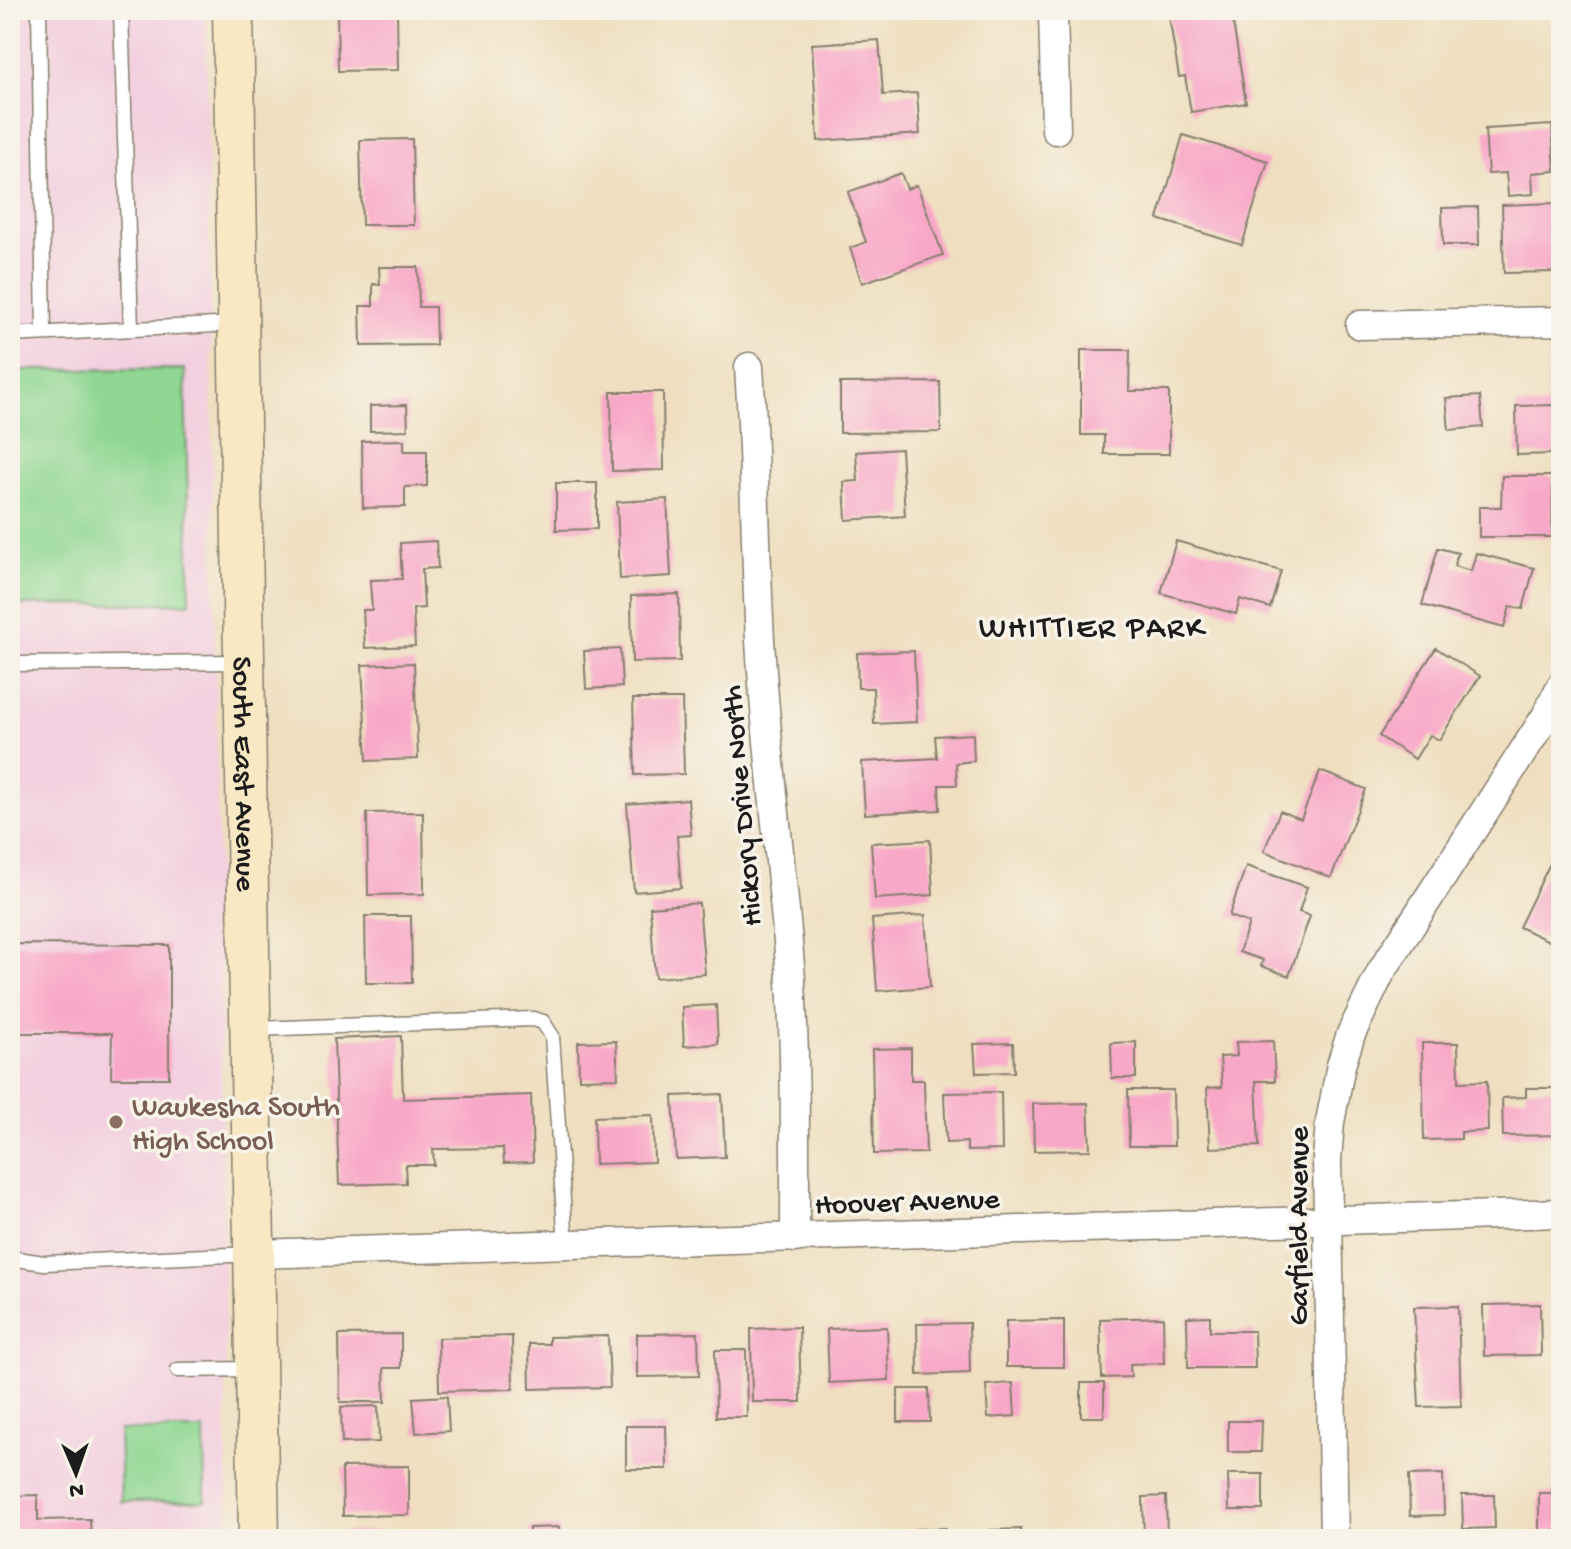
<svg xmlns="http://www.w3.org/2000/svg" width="1571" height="1549" font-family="'Gochi Hand',sans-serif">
	<rect width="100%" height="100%" fill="#f7f3e8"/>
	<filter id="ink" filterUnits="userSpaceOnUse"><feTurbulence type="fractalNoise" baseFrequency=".0125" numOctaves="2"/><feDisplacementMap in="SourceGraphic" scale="16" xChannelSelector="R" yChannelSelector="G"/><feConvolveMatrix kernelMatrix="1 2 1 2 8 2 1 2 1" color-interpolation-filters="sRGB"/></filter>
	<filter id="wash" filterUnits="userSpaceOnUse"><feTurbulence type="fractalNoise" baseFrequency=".006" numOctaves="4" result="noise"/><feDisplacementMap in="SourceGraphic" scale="32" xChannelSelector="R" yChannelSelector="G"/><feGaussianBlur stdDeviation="1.8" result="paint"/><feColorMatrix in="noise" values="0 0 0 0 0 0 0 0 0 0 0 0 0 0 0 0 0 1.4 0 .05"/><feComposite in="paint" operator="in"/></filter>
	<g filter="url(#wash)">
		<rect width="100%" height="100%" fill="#efdfc0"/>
		<!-- built -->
		<path fill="#f3cfdf" d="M10,10H206L228,1539H10Z"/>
		<!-- green -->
		<path fill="#8fd792" stroke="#567a57" stroke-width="2" d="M185,369L190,603L10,605V370Z
			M119,1430H204L205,1501L121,1502Z"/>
		<g id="blocks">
			<!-- building -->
			<path fill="#f8a8c7" d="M397,10L398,70L338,71L337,12Z
				M1168,10H1216V13L1231,10L1246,103L1191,112L1185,76L1179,77Z
				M879,40L883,95L917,93L920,134L818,141L812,44Z
				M1552,125L1555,171L1532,173L1533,194L1508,196L1506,173L1488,174L1485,129Z
				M1183,135L1268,161L1242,245L1158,219Z
				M412,139L414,225H362L360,140Z
				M901,173L907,189L917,185L943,255L862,283L850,248L866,242L848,192Z
				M1555,203L1557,272L1504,273L1502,205Z
				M1478,207L1479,245H1443L1442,208Z
				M379,267H418L419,307H435L436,345L361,346L360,306H373V284L380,285Z
				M1081,350H1130L1129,391H1169V454H1104V435H1081Z
				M940,382L941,432L840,433V383Z
				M611,392H663L664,470L612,471Z
				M1480,396L1483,427L1449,430L1446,398Z
				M407,405L408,430L370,431V406Z
				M1555,405L1556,454L1517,455L1516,406Z
				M404,440V451H427V486L405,487V507L363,508L362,441Z
				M901,449L905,516L846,520L844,482L858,481L856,452Z
				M1502,476H1553L1552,537H1479V507H1501Z
				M556,483H597V529L556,530Z
				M667,499L671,576L620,579L617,502Z
				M436,541L438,568L422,569L424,608L413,609L415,646L365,648L363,610H372L370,580L402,579L400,543Z
				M1176,541L1281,571L1270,608L1240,599L1236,614L1161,593Z
				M1438,548L1458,553L1454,566L1471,571L1476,553L1534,568L1523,609L1510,606L1504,628L1422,605Z
				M679,594L680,661L632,662L631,596Z
				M1436,648L1480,676L1439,740L1430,735L1415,759L1379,736Z
				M620,649L622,687L586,689L584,651Z
				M914,651L917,722L874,724L873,688H858L857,653Z
				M414,663L418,759L367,761L362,665Z
				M633,699H682L684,774L635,775Z
				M973,734L974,761L956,763L957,785H939L940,810L865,814L862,762L937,758L935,736Z
				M1320,771L1366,789L1331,878L1264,851L1280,811L1301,819Z
				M688,799L691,835L677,836L681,888L634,892L627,804Z
				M423,812L424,894L368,895L367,813Z
				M930,840L933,895L875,899L871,843Z
				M1557,849L1561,851V926L1553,943L1519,927Z
				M1246,866L1307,887L1299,912L1310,916L1289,976L1261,966L1263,960L1239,952L1249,923L1229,916Z
				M699,903L705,974L655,978L650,907Z
				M925,915L930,987L877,991L872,919Z
				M365,916H411L412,983H366Z
				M10,944L169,945V1078H111L112,1033H10Z
				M716,1005L718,1044L684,1046L682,1007Z
				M401,1036L403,1099L531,1095L533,1162L504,1163L503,1148L433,1149L434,1165H405L406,1183L339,1185L334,1039Z
				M616,1041L618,1078L579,1079L578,1042Z
				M1273,1041L1275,1081H1256L1259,1146L1210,1148L1207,1088L1222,1087L1220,1057L1237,1056L1236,1042Z
				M1136,1042V1078H1112L1111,1043Z
				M1013,1043L1014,1072L976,1073L974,1044Z
				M1422,1043H1458L1459,1082L1487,1081L1488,1131L1461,1132V1139L1424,1140Z
				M911,1048V1080H924L926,1153L874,1154L872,1049Z
				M1526,1088H1561V1135L1503,1136L1502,1098L1526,1097Z
				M1128,1090H1173L1174,1146H1129Z
				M1001,1092L1002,1150L967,1151V1142L946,1143L944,1093Z
				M722,1094L725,1157L676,1159L673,1096Z
				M1088,1103L1090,1150L1034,1151L1033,1104Z
				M653,1115L654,1162L595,1164L594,1117Z
				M1540,1304L1541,1355L1484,1356L1483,1305Z
				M1458,1306L1461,1406L1419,1407L1414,1307Z
				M1210,1316V1331H1254L1255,1368H1188L1187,1317Z
				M1163,1317L1164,1363L1130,1364L1131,1377L1102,1378L1100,1319Z
				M1064,1320V1367H1006V1321Z
				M969,1323L970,1373L918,1375L917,1324Z
				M799,1327L801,1402H752L751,1329Z
				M887,1327L889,1380L829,1383L827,1329Z
				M698,1333L699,1376L637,1377V1334Z
				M401,1334V1368H384L385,1402H340L339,1335Z
				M512,1336L513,1389L439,1391L438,1338Z
				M608,1336L610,1387L530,1389L529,1344H549V1337Z
				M715,1350H746L747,1417H716Z
				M1013,1383L1015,1416L988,1418L986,1385Z
				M1081,1383H1104V1417H1081Z
				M898,1389H929L930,1422H898Z
				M447,1396L449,1431L416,1433L413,1398Z
				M378,1406L379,1442L342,1443L341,1407Z
				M1228,1421H1262L1261,1452H1228Z
				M626,1426H666L667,1469H626Z
				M409,1466V1515L343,1516L342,1467Z
				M1228,1474H1263V1510H1229Z
				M1443,1474L1444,1515L1410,1516L1409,1475Z
				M1539,1493H1561V1531H1539Z
				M38,1495V1520L90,1519L91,1539H10V1496Z
				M1462,1495H1494L1495,1528L1463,1529Z
				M1166,1496L1167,1539H1144L1143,1497Z
				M559,1527L560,1539H529V1528Z
				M946,1528L947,1539H916V1529Z
				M1021,1529V1539H991V1530Z
				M377,1531V1539H343V1532Z
				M793,1534V1539H754V1537Z"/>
		</g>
	</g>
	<g filter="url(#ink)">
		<use href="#blocks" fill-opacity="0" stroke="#867e6e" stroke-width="2"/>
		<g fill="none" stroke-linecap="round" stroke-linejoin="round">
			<defs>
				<path id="service" d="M39,10L44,333
					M121,10L131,329
					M10,335L237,324
					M10,664L241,662
					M254,1029L533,1019L543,1022L552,1036L566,1245
					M10,1258L44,1263L253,1254
					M178,1370L253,1369"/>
				<path id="minor" d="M1053,10L1056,130
					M1360,325L1561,321
					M749,367C755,458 755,549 760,640C766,749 781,857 790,965C796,1056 795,1147 795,1238
					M256,1254L1561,1213
					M1334,1539L1327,1160L1330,1122L1341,1065L1351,1034L1381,972L1546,716L1561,686"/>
				<g id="secondary">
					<path id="s1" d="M233,10L259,1539"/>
				</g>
			</defs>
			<!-- service casing -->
			<use href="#service" stroke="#867e6e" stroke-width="17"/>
			<!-- minor casing -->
			<use href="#minor" stroke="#867e6e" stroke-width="31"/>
			<!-- secondary casing -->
			<use href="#secondary" stroke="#867e6e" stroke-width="43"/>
			<!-- service -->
			<use href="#service" stroke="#fff" stroke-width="14"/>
			<!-- minor -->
			<use href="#minor" stroke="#fff" stroke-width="28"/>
			<!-- secondary -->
			<use href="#secondary" stroke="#f8e8c3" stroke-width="40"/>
		</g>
	</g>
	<!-- markers -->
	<circle fill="#8d6e63" stroke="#f7f3e8" stroke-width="3" cx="116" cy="1122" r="8"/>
	<g text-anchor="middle" stroke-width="7" stroke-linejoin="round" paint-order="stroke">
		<!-- street labels -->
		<g font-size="30" fill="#1c1c1c" stroke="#f7f3e8">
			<text dy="10" stroke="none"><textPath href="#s1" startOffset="764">South East Avenue</textPath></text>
			<text transform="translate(740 806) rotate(-95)" y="10">Hickory Drive North</text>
			<text transform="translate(907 1200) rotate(-2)" y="10">Hoover Avenue</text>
			<text transform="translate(1297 1226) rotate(-90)" y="10">Garfield Avenue</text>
		</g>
		<!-- education labels -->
		<g font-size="30" fill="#785e54" stroke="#f7f3e8" text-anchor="start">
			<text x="132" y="1115">Waukesha South<tspan x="132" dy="34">High School</tspan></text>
		</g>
		<!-- neighbourhood labels -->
		<g font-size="32" letter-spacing="2" fill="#1c1c1c" stroke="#f7f3e8">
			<text x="1092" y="636">WHITTIER PARK</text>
		</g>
	</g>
	<!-- margin -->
	<rect width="1571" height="1549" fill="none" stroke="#f7f3e8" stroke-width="40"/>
	<!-- north arrow -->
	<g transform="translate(76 1473) rotate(178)" stroke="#f7f3e8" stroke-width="6" paint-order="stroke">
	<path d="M0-6L14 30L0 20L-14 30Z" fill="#1c1c1c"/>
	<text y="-12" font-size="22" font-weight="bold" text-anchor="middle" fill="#1c1c1c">N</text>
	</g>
</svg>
